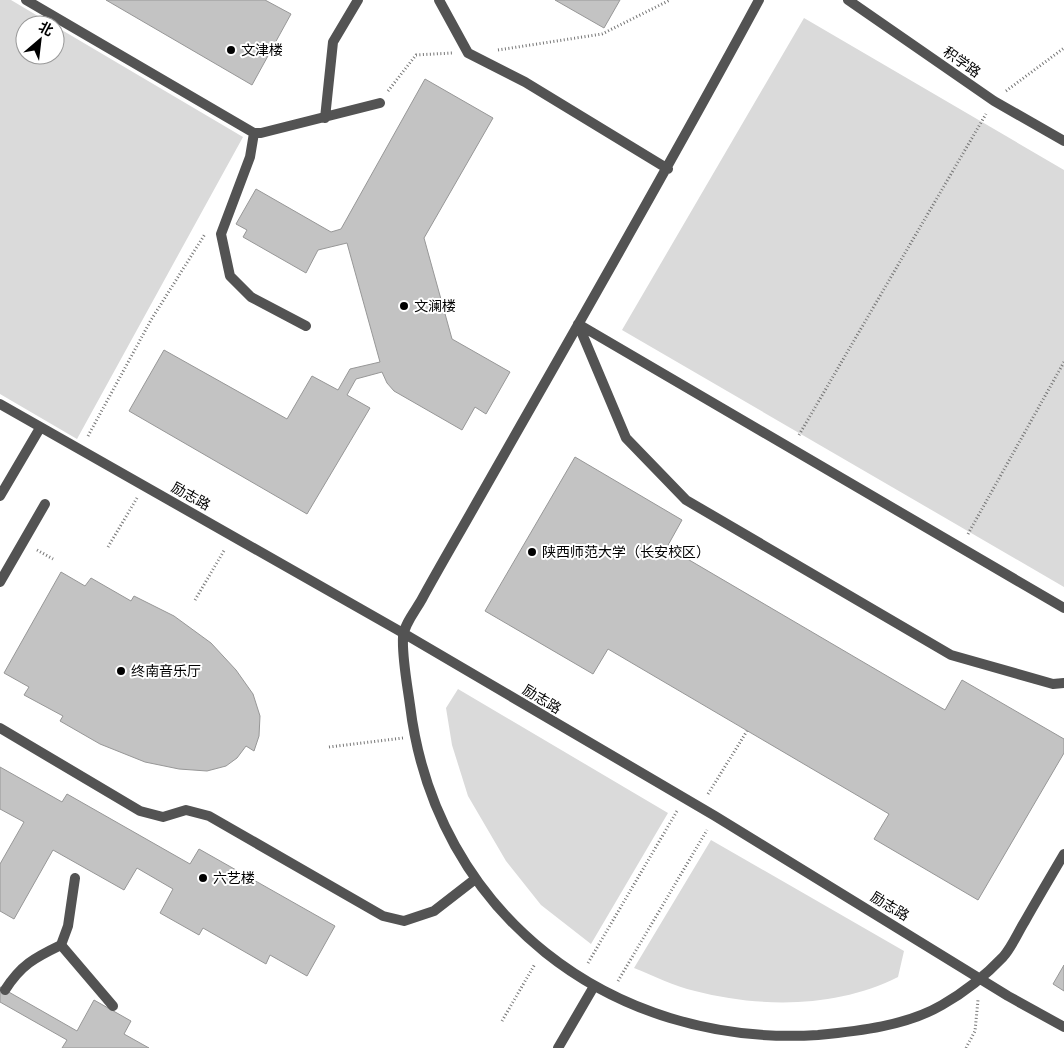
<svg xmlns="http://www.w3.org/2000/svg" width="1064" height="1048" font-family="'Roboto Condensed','Noto Sans SC',sans-serif">
	<rect width="100%" height="100%" fill="#fff"/>
	<!-- green -->
	<path fill="#dadada" d="M0,0H11L53,25H25V55H55V26L243,137L77,439L0,394Z
		M804,18L1064,170V587L622,330Z
		M458,689L668,813L591,944L541,905L506,861L468,796L452,745L446,708Z
		M711,840L904,951L898,977C837,1008 761,1008 695,991C674,986 654,976 634,968Z"/>
	<!-- building -->
	<path fill="#c3c3c3" stroke="#979797" d="M106,0H265L291,14L252,85Z
		M555,0H620L604,28Z
		M425,79L493,118L424,238L452,339L510,372L486,414L475,407L462,430L394,391L387,383L382,372L356,379L347,395L370,408L307,514L129,411L164,350L287,419L312,376L338,390L350,369L380,362L347,243L318,250L306,273L243,237L247,230L236,224L256,189L331,232L341,229Z
		M575,457L682,520L667,547L945,710L962,680L1064,739V753L978,900L874,839L889,814L608,649L593,674L485,611Z
		M61,572L85,586L91,578L131,601L134,596L174,616L211,643L236,670L253,694L260,716L259,736L254,751L246,746L237,758L226,766L207,771L179,769L145,762L100,744L60,721L63,716L24,695L29,687L4,673Z
		M0,767L62,802L67,794L190,864L199,849L335,926L307,976L270,955L266,964L203,928L199,935L160,913L173,889L137,868L124,890L53,850L14,919L0,911V864L24,822L0,809Z
		M1064,965V991L1053,984Z
		M0,987L77,1031L94,1000L131,1021L124,1034L149,1048H62L67,1040L0,1002Z"/>
	<g fill="none" stroke-linecap="round" stroke-linejoin="round">
		<!-- path -->
		<path stroke="#757575" stroke-width="3" stroke-dasharray="1 2.5" stroke-linecap="butt" d="M498,50L602,34L670,0
			M388,91L416,55L452,53
			M1006,91L1064,48
			M799,435L986,114
			M88,436L151,320L205,234
			M968,534L1064,362
			M108,547L137,498
			M37,550L53,559
			M195,600L225,549
			M329,747L403,738
			M708,794L747,731
			M588,963L677,811
			M618,981L707,830
			M502,1021L535,964
			M966,1048L975,1031L978,1000"/>
		<!-- lane -->
		<path stroke="#535353" stroke-width="10" d="M26,0L254,133H261L380,103
			M439,0L468,53L525,82L668,169
			M759,0C668,169 572,335 477,502C459,534 440,566 422,599C416,610 404,624 403,637C402,658 407,683 410,705C435,912 610,1048 818,1035C859,1031 906,1026 942,1005C963,993 986,975 1003,957C1012,947 1018,932 1025,921C1038,898 1051,876 1064,854
			M325,118L333,42L358,0
			M254,133L250,157L221,234L230,276L251,297L306,326
			M578,324L626,438L686,500L951,655L1053,684L1064,683
			M578,324L1064,608
			M0,404L403,633L715,816L1008,996L1064,1027
			M0,496L40,428
			M0,582L45,504
			M0,728L140,811L163,817L186,810L209,816L383,916L404,921L434,911L474,880
			M61,945L113,1006
			M5,990C21,965 34,958 61,945L68,926L75,878
			M558,1048L593,988"/>
		<!-- street -->
		<path stroke="#535353" stroke-width="10" d="M848,0L994,101L1064,141"/>
	</g>
	<!-- markers -->
	<g fill="#000" stroke="#fff" stroke-width="2">
		<circle cx="231" cy="50" r="5"/>
		<circle cx="404" cy="306" r="5"/>
		<circle cx="532" cy="552" r="5"/>
		<circle cx="121" cy="671" r="5"/>
		<circle cx="203" cy="878" r="5"/>
	</g>
	<g text-anchor="middle" stroke-width="4" stroke-linejoin="round" paint-order="stroke">
		<!-- poi labels -->
		<g font-size="14" fill="#000" stroke="#fff" text-anchor="start">
			<text x="241" y="55">文津楼</text>
			<text x="414" y="311">文澜楼</text>
			<text x="542" y="557">陕西师范大学（长安校区）</text>
			<text x="131" y="676">终南音乐厅</text>
			<text x="213" y="883">六艺楼</text>
		</g>
		<!-- street labels -->
		<g font-size="14" fill="#000" stroke="#fff">
			<text transform="translate(962 62) rotate(35)" y="5">积学路</text>
			<text transform="translate(191 496) rotate(29)" y="5">励志路</text>
			<text transform="translate(542 699) rotate(31)" y="5">励志路</text>
			<text transform="translate(890 906) rotate(31)" y="5">励志路</text>
		</g>
	</g>
	<!-- north arrow -->
	<g transform="translate(40 40) rotate(28)"><circle r="24" fill="#ffffff" stroke="#999999"/>
	<path d="M0-4L9 19L0 12L-9 19Z" fill="#000000"/>
	<text y="-8" font-size="14" font-weight="bold" text-anchor="middle" fill="#000000">北</text>
	</g>
</svg>
